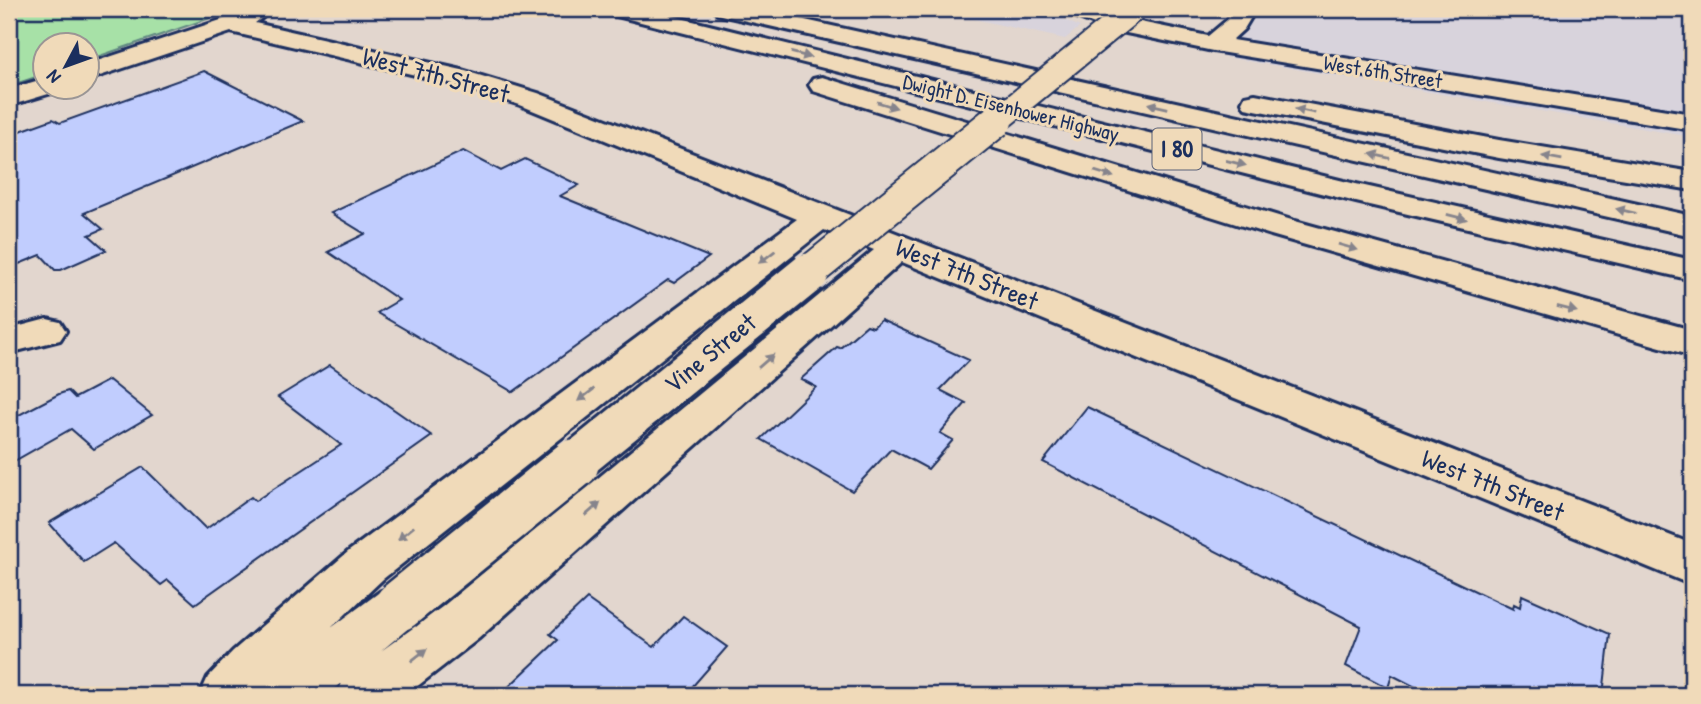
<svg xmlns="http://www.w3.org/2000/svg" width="1701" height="704" font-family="'Patrick Hand',sans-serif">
	<rect width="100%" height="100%" fill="#e2d6ce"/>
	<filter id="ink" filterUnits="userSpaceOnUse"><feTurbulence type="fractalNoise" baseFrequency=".0143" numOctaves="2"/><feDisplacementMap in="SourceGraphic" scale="14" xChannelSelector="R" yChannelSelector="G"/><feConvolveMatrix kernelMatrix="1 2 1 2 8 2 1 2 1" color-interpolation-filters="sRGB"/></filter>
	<g filter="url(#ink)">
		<!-- built -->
		<path fill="#d8d3dc" d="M929,9H1041L1080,27L1065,39Z
			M1231,9H1692V137L1225,57Z"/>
		<!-- green -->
		<path fill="#a7e1a7" stroke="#618882" stroke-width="2" d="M9,9H236L88,60V46H46L45,74L9,86Z"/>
		<!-- building -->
		<path fill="#c1cdfe" stroke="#1b2f5e" stroke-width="2" d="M204,71L303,121L84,213L103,229L89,235L106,250L61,270H55L41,255L9,268V135L53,119L60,123Z
			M463,151L501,171L525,159L579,185L560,196L709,257L674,283L668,280L513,392L377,313L399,300L328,252L365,234L331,213Z
			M881,320L969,360L940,390L966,403L940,433L953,440L928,469L891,449L852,491L761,439L816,387L801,379L837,347L840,348L867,325L873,327Z
			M330,365L432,436L195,604L168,580L161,585L114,543L84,562L49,523L143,467L206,529L251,497L255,501L341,445L278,397Z
			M109,380L152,415L94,449L71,429L9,464V420L59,394L68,391L75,398Z
			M1087,407L1513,609L1514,604L1520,607L1522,595L1610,634L1603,695H1431L1392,675L1388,688L1346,666L1361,626L1043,462Z
			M587,599L654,647L683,616L727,647L685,695H500L558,640L550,634Z"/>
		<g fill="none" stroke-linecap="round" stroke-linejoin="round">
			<defs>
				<path id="minor" d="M1066,9H1097L1121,18L1208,36L1227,20L1234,9H1256L1244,29L1232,40L1692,114V130L1213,51L1107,29L1069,14Z
					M251,10L259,12L263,17L255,23L462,70L538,93L1692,544V585L902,262L478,639L406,695H337L342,683L327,695H200L208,677L233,651L349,551L797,219L520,105L454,84L231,32L88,80V64ZM824,230L874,250L442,607L381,651L417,621L424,606L417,591L399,584L381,591L331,628L383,579Z
					M46,78V88H58L55,92L9,106V89Z
					M47,319L60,322L66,331L60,340L9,353V329Z"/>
				<path id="highway" d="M606,9H644L1356,184L1692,260V280L1356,202L609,14Z
					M714,9H755L1692,216V236L725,16L717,14Z
					M822,77L1295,221L1692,330V356L1271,235L813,91L809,85L813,79Z
					M1255,94L1499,140L1692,172V190L1499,158L1245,108L1242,102L1245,96Z"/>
			</defs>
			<!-- minor casing -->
			<use href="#minor" stroke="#1b2f5e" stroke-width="6"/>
			<!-- highway casing -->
			<use href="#highway" stroke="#1b2f5e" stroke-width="6"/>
			<!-- minor -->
			<use href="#minor" fill="#f0dab9" fill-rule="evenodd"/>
			<!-- highway -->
			<use href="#highway" fill="#f0dab9" fill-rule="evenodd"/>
			<defs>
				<path id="minor-bridge-far3" d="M994,123L1134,9"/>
				<path id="minor-bridge-far2" d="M806,275L996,121"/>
				<path id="minor-bridge-far1" d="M571,466L809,273"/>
				<path id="minor-bridge" d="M399,606L574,464"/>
			</defs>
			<!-- minor-bridge-far3 casing -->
			<use href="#minor-bridge-far3" stroke="#1b2f5e" stroke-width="28" stroke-linecap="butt"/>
			<!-- minor-bridge-far2 casing -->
			<use href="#minor-bridge-far2" stroke="#1b2f5e" stroke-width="36" stroke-linecap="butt"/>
			<!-- minor-bridge-far1 casing -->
			<use href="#minor-bridge-far1" stroke="#1b2f5e" stroke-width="45" stroke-linecap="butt"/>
			<!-- minor-bridge casing -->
			<use href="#minor-bridge" stroke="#1b2f5e" stroke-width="54" stroke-linecap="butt"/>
			<!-- minor-bridge-far3 -->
			<use href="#minor-bridge-far3" stroke="#f0dab9" stroke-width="24"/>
			<!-- minor-bridge-far2 -->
			<use href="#minor-bridge-far2" stroke="#f0dab9" stroke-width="32"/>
			<!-- minor-bridge-far1 -->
			<use href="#minor-bridge-far1" stroke="#f0dab9" stroke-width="39"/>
			<!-- minor-bridge -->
			<use href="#minor-bridge" stroke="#f0dab9" stroke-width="49"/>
		</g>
		<!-- one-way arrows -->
		<defs><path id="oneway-solid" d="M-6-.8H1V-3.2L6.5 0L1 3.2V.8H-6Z" transform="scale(1.75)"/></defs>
		<g fill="#86848c">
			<use href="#oneway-solid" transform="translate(801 55) rotate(14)"/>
			<use href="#oneway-solid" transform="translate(887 105) rotate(17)"/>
			<use href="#oneway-solid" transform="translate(1158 106) rotate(-167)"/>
			<use href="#oneway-solid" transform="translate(1305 111) rotate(-169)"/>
			<use href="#oneway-solid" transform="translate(1380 156) rotate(-167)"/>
			<use href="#oneway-solid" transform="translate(1552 158) rotate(-170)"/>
			<use href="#oneway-solid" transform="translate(1236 163) rotate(14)"/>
			<use href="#oneway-solid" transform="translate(1104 174) rotate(17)"/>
			<use href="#oneway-solid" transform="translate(1626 211) rotate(-167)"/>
			<use href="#oneway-solid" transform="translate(1457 217) rotate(14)"/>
			<use href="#oneway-solid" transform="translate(1348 247) rotate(16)"/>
			<use href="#oneway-solid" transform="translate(767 257) rotate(143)"/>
			<use href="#oneway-solid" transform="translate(1567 309) rotate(15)"/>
			<use href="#oneway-solid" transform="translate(766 361) rotate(-41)"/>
			<use href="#oneway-solid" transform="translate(586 395) rotate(143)"/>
			<use href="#oneway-solid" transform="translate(593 509) rotate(-41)"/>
			<use href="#oneway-solid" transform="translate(406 533) rotate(141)"/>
			<use href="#oneway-solid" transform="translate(419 655) rotate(-38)"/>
		</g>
	</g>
	<g text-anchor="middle" stroke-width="6" stroke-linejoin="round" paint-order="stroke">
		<!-- far-street labels -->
		<g font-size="21" fill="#1b2f5e" stroke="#f0dab9">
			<text transform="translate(1383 72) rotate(9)" y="7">West 6th Street</text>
			<text transform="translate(1011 108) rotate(14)" y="7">Dwight D. Eisenhower Highway</text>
		</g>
		<!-- shield labels -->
		<rect fill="#f0dab9" stroke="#5b6279" stroke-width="2" x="1152.5" y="128.5" width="49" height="41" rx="5"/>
		<g font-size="24" font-weight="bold" fill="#1b2f5e">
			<text x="1177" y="157">I 80</text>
		</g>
		<!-- street labels -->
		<g font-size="26" fill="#1b2f5e" stroke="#f0dab9">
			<text transform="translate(436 75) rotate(15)" y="9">West 7th Street</text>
			<text transform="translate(967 274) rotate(22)" y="9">West 7th Street</text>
			<text transform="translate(710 353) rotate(-39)" y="9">Vine Street</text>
			<text transform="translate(1493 485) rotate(22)" y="9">West 7th Street</text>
		</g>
	</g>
	<!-- margin -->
	<rect width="1701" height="704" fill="none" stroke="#f0dab9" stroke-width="35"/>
	<rect x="18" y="18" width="1666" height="669" fill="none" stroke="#1b2f5e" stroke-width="2.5" filter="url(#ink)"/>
	<!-- north arrow -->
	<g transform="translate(66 66) rotate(229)"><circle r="33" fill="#f0dab9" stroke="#9b9695" stroke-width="2"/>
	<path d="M0-5L12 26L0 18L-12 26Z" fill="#1b2f5e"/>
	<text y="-10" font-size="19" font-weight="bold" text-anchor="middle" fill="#1b2f5e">N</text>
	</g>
</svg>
